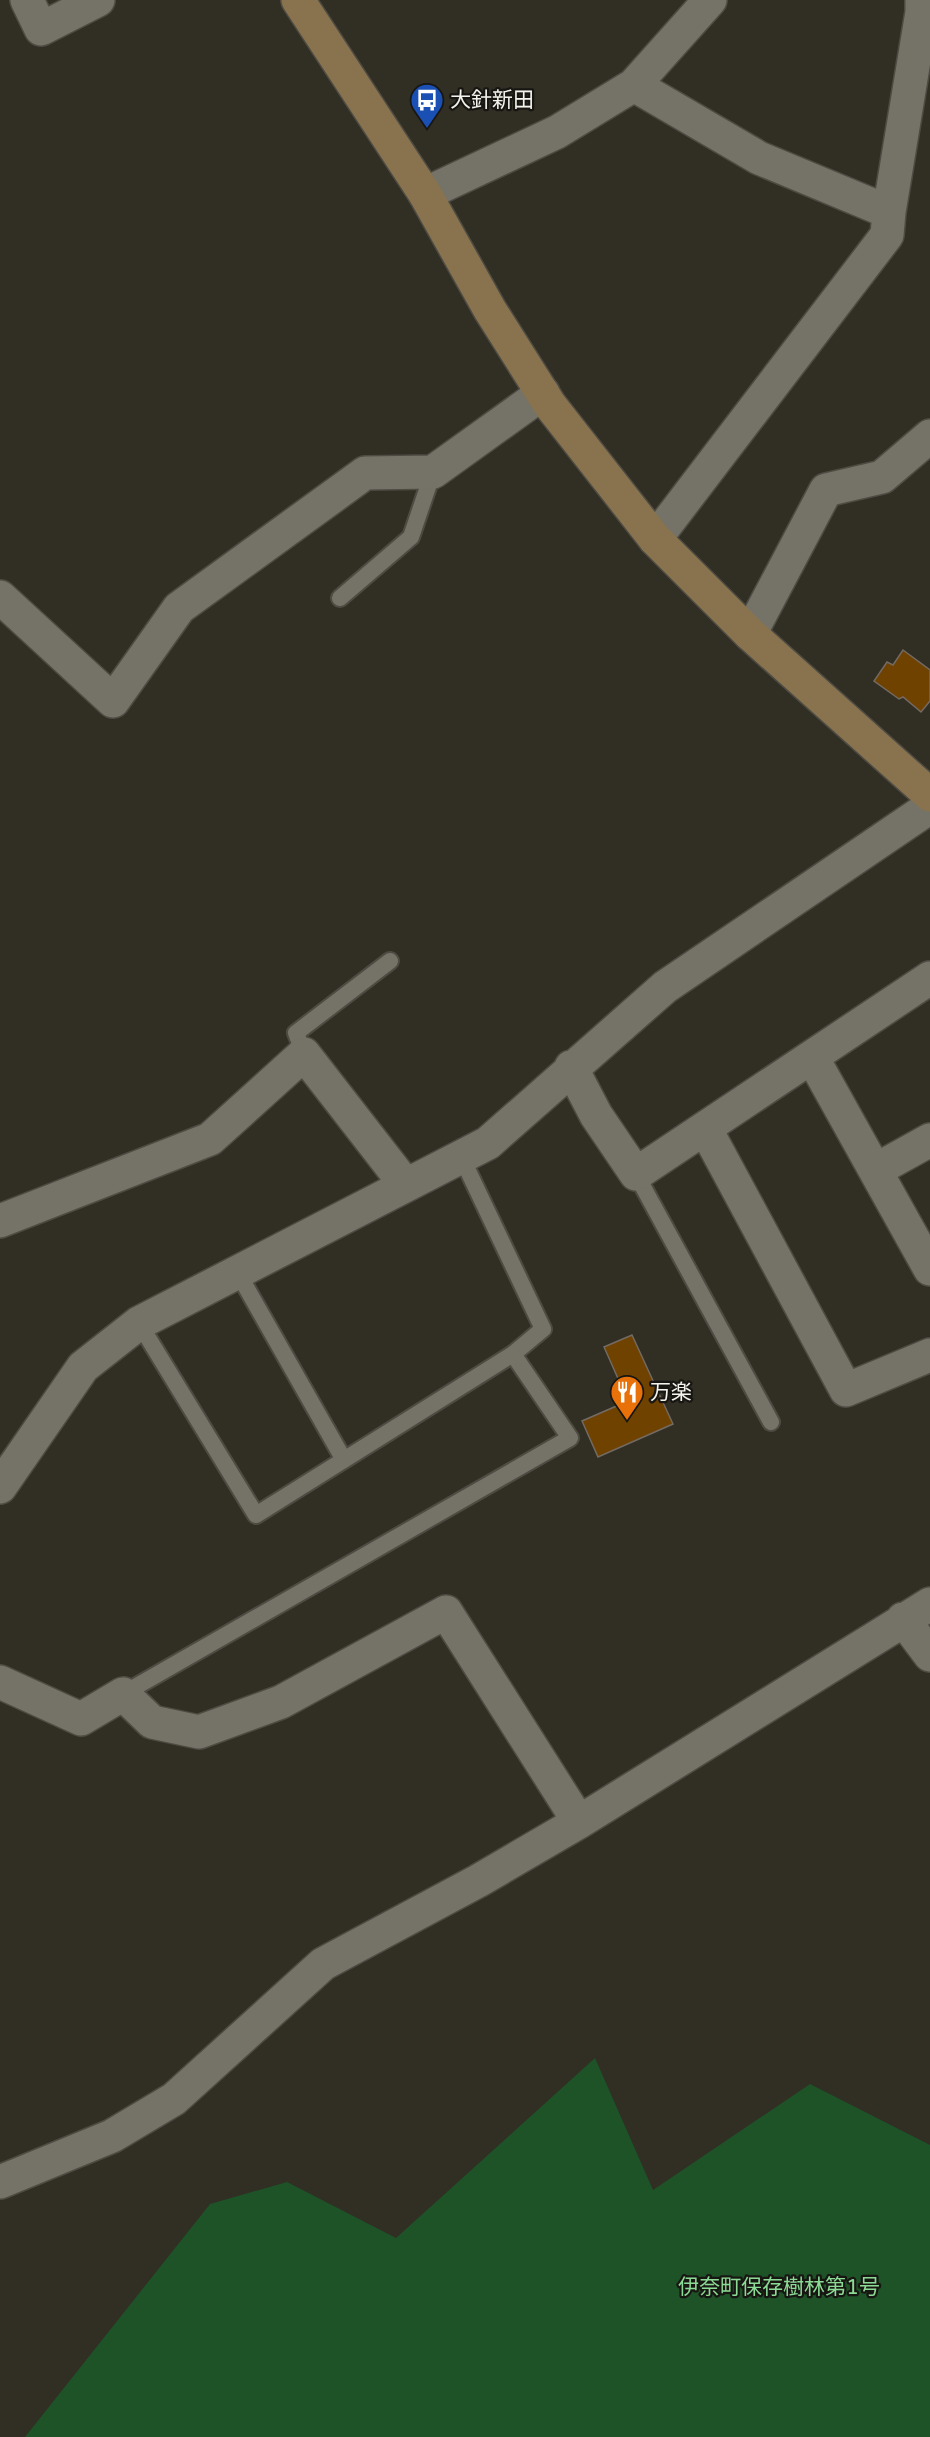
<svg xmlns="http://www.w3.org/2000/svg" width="930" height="2437" font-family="'Varela Round','Noto Sans JP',sans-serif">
	<rect width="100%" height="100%" fill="#312e24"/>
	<!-- green -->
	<path fill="#1e5328" d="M595,2058L653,2190L810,2084L930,2145V2437H25L210,2204L287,2182L396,2238Z"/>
	<!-- building -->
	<path fill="#704200" stroke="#736a62" stroke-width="1.5" d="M903,650L930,670V701L921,712L903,697L899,699L874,681L887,662L893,665Z
		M632,1335L673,1424L598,1457L582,1421L628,1401L604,1347Z"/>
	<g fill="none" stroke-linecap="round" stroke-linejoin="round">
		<defs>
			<path id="lane" d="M340,598L411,537L433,472
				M304,1054L296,1033L390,961
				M461,1156L543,1329L513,1354
				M636,1174L771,1422
				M238,1273L344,1460
				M123,1694L570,1438L513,1354L256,1515L139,1323"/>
			<path id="street" d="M27,0L41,29L98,0
				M634,85L710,0
				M425,194L557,132L634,85L759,158L889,212L922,12V0
				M655,539L887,235L889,212
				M0,597L113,701L179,608L365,473L433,472L543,393
				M750,634L826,490L882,477L930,436
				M812,1057L930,1269
				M571,1067L596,1115L636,1174L930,978
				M705,1128L846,1390L930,1355
				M876,1170L930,1140
				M0,1221L210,1139L304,1054L405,1184
				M0,1487L83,1367L139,1323L488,1143L665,987L930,807
				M903,1619L930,1655
				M0,1682L81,1719L123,1694L152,1722L199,1732L281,1702L446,1612L579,1822
				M0,2182L112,2136L174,2099L323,1964L478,1881L579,1822L930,1604"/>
			<path id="secondary" d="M298,0L425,194L490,310L550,405L655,539L750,634L930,795"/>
		</defs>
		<!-- lane casing -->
		<use href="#lane" stroke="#4e4b43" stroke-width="20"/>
		<!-- street casing -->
		<use href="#street" stroke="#4e4b43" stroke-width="36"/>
		<!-- secondary casing -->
		<use href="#secondary" stroke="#4e4b43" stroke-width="36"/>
		<!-- lane -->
		<use href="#lane" stroke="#757267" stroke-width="16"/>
		<!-- street -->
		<use href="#street" stroke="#757267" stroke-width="33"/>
		<!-- secondary -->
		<use href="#secondary" stroke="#89734e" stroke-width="33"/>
	</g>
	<!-- icons -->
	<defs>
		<symbol id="bus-pin" viewBox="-11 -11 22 30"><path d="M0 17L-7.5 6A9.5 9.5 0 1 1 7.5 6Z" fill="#1a4fb4" stroke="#171612"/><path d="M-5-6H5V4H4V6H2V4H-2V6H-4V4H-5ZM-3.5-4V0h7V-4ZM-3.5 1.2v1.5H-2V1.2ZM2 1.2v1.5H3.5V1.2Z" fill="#fff"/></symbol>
		<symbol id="restaurant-pin" viewBox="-11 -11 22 30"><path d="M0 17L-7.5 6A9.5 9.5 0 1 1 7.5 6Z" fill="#e8710a" stroke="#171612"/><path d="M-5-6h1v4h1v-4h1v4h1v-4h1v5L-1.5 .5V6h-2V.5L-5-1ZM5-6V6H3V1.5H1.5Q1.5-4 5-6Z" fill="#fff"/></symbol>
	</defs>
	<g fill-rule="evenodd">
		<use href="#bus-pin" x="408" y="81" width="38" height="52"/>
		<use href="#restaurant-pin" x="608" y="1373" width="38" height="52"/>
	</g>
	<g text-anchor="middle" stroke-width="4.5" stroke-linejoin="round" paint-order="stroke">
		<!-- poi labels -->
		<g font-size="21" fill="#f4f3ec" stroke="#171612" text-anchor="start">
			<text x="450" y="107">大針新田</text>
			<text x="650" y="1399">万楽</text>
		</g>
		<!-- park labels -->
		<g font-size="21" fill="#8bda95" stroke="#171612">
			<text x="779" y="2294">伊奈町保存樹林第1号</text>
		</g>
	</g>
</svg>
